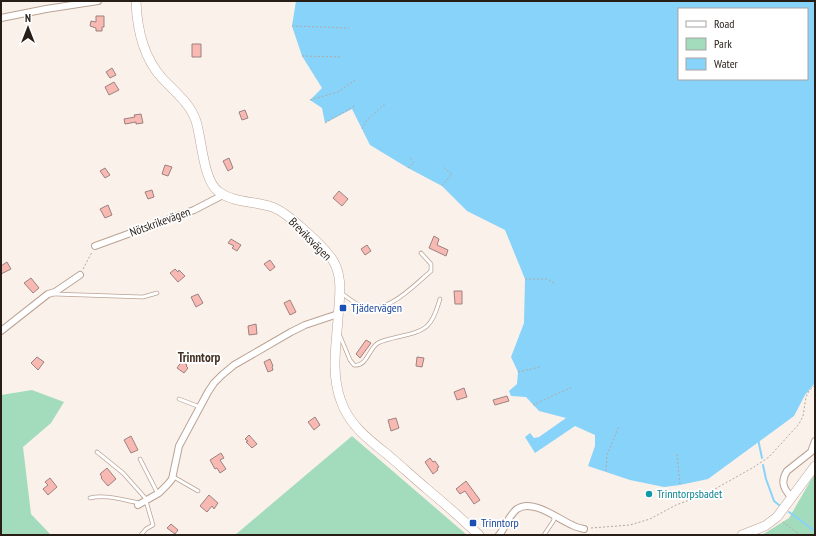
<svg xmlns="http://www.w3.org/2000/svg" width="816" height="536" font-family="'PT Sans Narrow',sans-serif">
	<rect width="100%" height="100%" fill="#fbf1eb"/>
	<!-- green -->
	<path fill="#a3dbbd" d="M32,390L64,402L51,423L23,447L31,514L51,535H6L1,533V395Z
		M352,436L467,535H235Z
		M815,473V535H762L789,518Z"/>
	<!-- water -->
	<path fill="#87d3f9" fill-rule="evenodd" d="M296,1H815V383L805,395L794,416L708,479L680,485L664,487L630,480L588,466L595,446V435L575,426L535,453L525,437L530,433L534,438L539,437L566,418L539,411L526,397L511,396L509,391L517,384L518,372L511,357L524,323L525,279L505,230L467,211L442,186L408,168L370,145L352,109L325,123L322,108L310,100L322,88L302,56L292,26ZM679,9H807V79H679Z"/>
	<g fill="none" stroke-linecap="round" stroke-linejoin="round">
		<!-- stream -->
		<path stroke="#87d3f9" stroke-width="2" d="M758,439L762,458
			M763,465L766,479L774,501L779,505
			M789,512L815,531"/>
	</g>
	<!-- building -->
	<path fill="#f8b9b3" stroke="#9d817e" d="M96,16H104V27H102V31H96V28L90,26L91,21L96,22Z
		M192,44H201V57H192Z
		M112,68L116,75L110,78L106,72Z
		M114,82L119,90L109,95L105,87Z
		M245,110L248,118L242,120L239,112Z
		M141,114L143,123L136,124V122L125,124L124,119L135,117L134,115Z
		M229,158L233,168L228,171L223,161Z
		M165,165L172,167L168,176L162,174Z
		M105,168L110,175L105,178L100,171Z
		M152,190L154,197L148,199L145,192Z
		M339,191L348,199L342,206L333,198Z
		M108,205L112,215L105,218L100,209Z
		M434,236L439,239L437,245L448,250L446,256L429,248Z
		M231,239L241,245L237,251L232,248L234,246L228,243Z
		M367,245L371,251L365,255L361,249Z
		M270,260L275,267L270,271L264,264Z
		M7,262L11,269L1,274V266Z
		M175,269L178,272L179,270L185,276L178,282L170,273Z
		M31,278L39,288L33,293L24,283Z
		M454,291H462V304H455Z
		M198,294L203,303L196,307L191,297Z
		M290,300L296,312L290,315L284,303Z
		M256,324L257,334L249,335L248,326Z
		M366,340L371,343L360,358L356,354Z
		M37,357L44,362L38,370L31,363Z
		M417,357L424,358L422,367L416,366Z
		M270,359L273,366L272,367L273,370L268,372L264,362Z
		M182,361L187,365L186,366L188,368L184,373L177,368Z
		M464,388L467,397L457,400L454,392Z
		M507,396L509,401L495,405L493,400Z
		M315,417L320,425L314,430L308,422Z
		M396,418L399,428L391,431L388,420Z
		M249,435L257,444L252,448L246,442L248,441L245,439Z
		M131,436L138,450L131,453L124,440Z
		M221,453L224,458L220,460L226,469L220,473L217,468L215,469L210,460Z
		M430,458L433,462L435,461L439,467L437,468L438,470L433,474L425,462Z
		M107,468L116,479L108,486L101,478L102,477L100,474Z
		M50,478L57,487L48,495L43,489L48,485L45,482Z
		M466,481L480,500L474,504L465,491L460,494L456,489Z
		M209,495L218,503L214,509L212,506L207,512L200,506Z
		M171,524L178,530L175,534L167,528Z"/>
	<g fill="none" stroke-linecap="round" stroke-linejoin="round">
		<defs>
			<path id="lane" d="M341,293C347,297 353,302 359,305C385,318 413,286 431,271V264L421,253
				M54,294L143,297L157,293
				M340,336L350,360L354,365C367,367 369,348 378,343C392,336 418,336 428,325C435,318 437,308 440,299
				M179,399L200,407
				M97,452L123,473L147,500
				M140,459L158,494
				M172,476L198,491
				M90,498C105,494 123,500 139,503
				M141,535L146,529L153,525L146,501
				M544,535L554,520L553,515"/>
			<path id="street" d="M1,18L46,9L98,1
				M95,246L194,210L223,195
				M1,331L48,294L55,292L80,275
				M791,497C784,489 780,482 787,471L811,452L815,441
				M138,505L159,493L168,484L172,479L179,446L208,392L214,383L222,375L234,365L291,332L305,325L338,314
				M499,535C506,527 508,516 517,509C532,498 558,519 572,525C575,527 580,528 584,529"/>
			<path id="secondary" d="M136,1C137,29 143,57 162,78C174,91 190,103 196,121C202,140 203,181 219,192C234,203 255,201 272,207C286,211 323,246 332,259C344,276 339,300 338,319C336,346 331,375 341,401C349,425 369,440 388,455C401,466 414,478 427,489C445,504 462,519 479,535
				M742,535L765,526L777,517L815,466"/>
		</defs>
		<!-- lane casing -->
		<use href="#lane" stroke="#bba394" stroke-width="4.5"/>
		<!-- street casing -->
		<use href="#street" stroke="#bba394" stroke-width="8"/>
		<!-- secondary casing -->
		<use href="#secondary" stroke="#bba394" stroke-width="10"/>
		<!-- path -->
		<path stroke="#b3a9a3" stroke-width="1" stroke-dasharray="2 2" stroke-linecap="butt" d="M292,26L349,28
			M302,56L342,57
			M310,100L338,92L355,80
			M325,123L356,105
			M362,129L366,121L386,103
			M408,168L414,163L410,158
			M442,186L452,174L443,167
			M83,269L92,252
			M525,279H547L556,284
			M518,372L540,367
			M533,405L572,387
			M677,454L680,485
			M606,471L607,455L619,426
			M783,522L800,535
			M591,528L630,525L650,519L676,505L706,494L754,467L769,457L799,424L803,416L806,397L809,391L815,385"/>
		<!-- lane -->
		<use href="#lane" stroke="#fff" stroke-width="3"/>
		<!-- street -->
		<use href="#street" stroke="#fff" stroke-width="6"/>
		<!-- secondary -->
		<use href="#secondary" stroke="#fff" stroke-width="9"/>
	</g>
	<!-- markers -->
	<g fill="#1a4fb4" stroke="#fff" stroke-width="1.5">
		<rect x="339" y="304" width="8" height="8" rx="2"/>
		<rect x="469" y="519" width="8" height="8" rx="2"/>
	</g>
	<circle fill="#0f9aa8" stroke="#fff" stroke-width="1.5" cx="649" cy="494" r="4"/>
	<g text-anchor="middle" stroke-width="3.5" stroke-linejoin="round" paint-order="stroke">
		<!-- street labels -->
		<g font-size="12" fill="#271e18" stroke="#fff">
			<text transform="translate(160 222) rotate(-20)" y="4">Nötskrikevägen</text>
			<text transform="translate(310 239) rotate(45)" y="4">Breviksvägen</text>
		</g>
		<!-- transit labels -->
		<g font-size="12" fill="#164399" stroke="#fff" text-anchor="start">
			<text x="351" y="312">Tjädervägen</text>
			<text x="481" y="527">Trinntorp</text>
		</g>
		<!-- culture labels -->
		<g font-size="12" fill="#0d838f" stroke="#fff" text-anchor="start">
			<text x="657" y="498">Trinntorpsbadet</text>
		</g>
		<!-- neighbourhood labels -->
		<g font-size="13" font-weight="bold" fill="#433023" stroke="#fff">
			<text x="199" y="362">Trinntorp</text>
		</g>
	</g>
	<!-- border -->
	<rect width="816" height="536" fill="none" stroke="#271e18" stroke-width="4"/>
	<!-- legend -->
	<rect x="678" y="8" width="130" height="72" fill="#ffffff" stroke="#a9a5a3"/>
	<rect x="686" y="21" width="20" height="6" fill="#ffffff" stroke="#a9a5a3"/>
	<text x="714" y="28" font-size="12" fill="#271e18">Road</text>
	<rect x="686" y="38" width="20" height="12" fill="#a3dbbd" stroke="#a9a5a3"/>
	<text x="714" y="48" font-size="12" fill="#271e18">Park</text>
	<rect x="686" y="58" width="20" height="12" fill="#87d3f9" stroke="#a9a5a3"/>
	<text x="714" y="68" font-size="12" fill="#271e18">Water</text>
	<!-- north arrow -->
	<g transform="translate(28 28)" stroke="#ffffff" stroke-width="3" paint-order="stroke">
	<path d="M0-3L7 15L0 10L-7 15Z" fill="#271e18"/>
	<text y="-6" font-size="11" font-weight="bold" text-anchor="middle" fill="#271e18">N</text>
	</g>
</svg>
